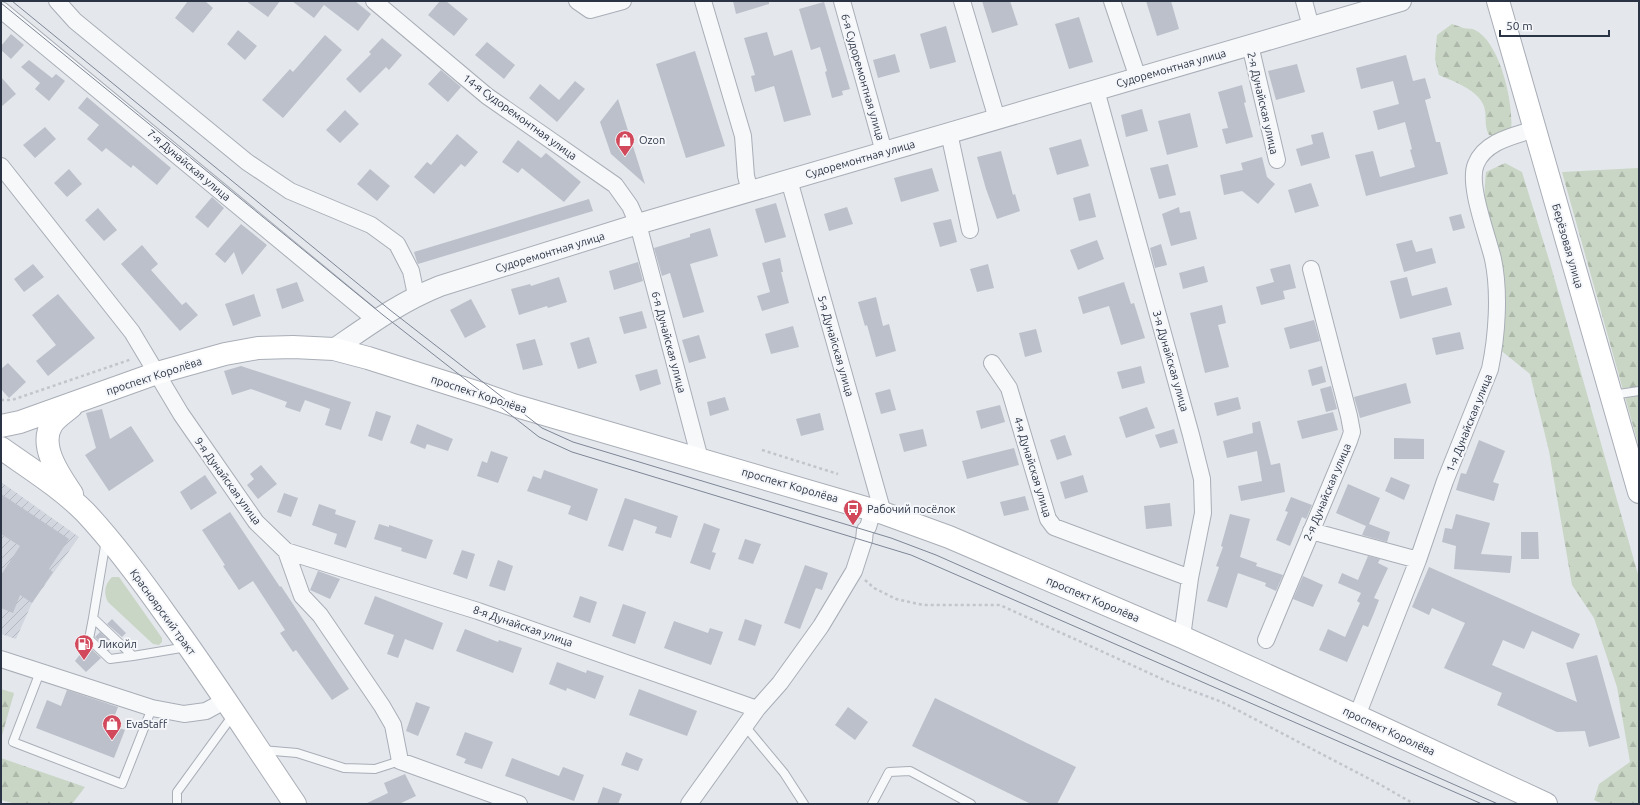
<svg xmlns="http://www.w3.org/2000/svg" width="1640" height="805" font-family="Ubuntu,sans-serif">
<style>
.industrial{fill:url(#industrial-furrows)}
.green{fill:#c9d6c5}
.forest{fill:url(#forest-firs)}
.building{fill:#bbc0ca}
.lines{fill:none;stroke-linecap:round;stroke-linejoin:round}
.service-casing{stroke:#a9aeb7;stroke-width:10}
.minor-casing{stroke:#a9aeb7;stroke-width:18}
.tertiary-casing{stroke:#a9aeb7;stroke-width:22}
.secondary-casing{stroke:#a9aeb7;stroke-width:24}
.path{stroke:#c2c5cb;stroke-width:2.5;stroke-dasharray:3 3;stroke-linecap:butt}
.service{stroke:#f7f8fa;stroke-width:8}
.minor{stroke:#f7f8fa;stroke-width:16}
.tertiary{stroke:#f7f8fa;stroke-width:20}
.secondary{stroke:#fff;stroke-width:22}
.tram{stroke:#7d8696;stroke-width:1}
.labels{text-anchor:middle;stroke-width:4;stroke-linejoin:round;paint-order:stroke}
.street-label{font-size:11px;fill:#2b3445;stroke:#f4f6f9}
.poi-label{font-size:11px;fill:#2b3445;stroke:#f4f6f9;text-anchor:start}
</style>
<defs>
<pattern id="industrial-furrows" width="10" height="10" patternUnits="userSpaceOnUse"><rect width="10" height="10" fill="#d2d6de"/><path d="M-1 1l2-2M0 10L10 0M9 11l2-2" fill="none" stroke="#b4b8c0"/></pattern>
<pattern id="forest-firs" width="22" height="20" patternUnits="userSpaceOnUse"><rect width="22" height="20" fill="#c9d6c5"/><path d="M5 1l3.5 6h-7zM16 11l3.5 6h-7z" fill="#adb8ab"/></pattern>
</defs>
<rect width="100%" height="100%" fill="#e4e7ec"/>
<path class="industrial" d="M1 482 79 537 32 603 16 639 1 634Z"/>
<path class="green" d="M112 577H119L162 638V642L159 645 153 644 108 602C103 593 105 584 112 577Z"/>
<path class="forest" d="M1452 24C1456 25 1460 27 1463 28 1467 29 1472 28 1475 30 1500 42 1514 104 1511 130L1505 136 1489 135C1483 124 1488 114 1483 104 1477 90 1453 81 1439 75L1435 59 1437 35Z
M1505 163 1522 172 1550 263 1639 578V804H1603L1594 800 1599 784 1630 762 1617 687 1594 618 1572 585 1549 451 1530 374 1499 349C1492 290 1480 231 1486 172Z
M1638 168 1639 171V447L1562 172Z
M1 689 14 693 1 739Z
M1 758 85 787 72 804H16L1 800Z"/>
<path class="building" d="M188 1H205L213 8 193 33 175 18Z
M246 1H280L268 17Z
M292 1H355L371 14 358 31 324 5 314 18Z
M440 1H446L468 19 454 36 428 15Z
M733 1H769V4L736 14Z
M982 1H1010L1018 25 992 33Z
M1146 1H1171L1179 29 1157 36Z
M824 2 850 89 842 91 843 95 832 98 825 72 827 71 820 47 811 50 799 9Z
M1079 17 1093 62 1069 69 1055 24Z
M946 26 956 62 930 69 920 34Z
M238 30 257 46 245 60 227 44Z
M767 32 774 56 792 50 811 115 784 122 774 86 755 92 751 76 755 75 744 38Z
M11 34 24 45 11 59 1 50V46Z
M325 35 342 50 283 118 262 100 290 69 293 72Z
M382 38 402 55 389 70 386 67 360 93 346 79 371 54 369 52Z
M487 42 515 65 504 79 475 55Z
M695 51 725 146 686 158 656 64Z
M895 54 900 72 878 78 873 60Z
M1406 55 1413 81 1425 78 1431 98 1425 100 1436 142H1440L1448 174 1366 196 1355 155 1373 151 1380 177 1415 167 1410 150 1412 149 1405 122 1378 130 1373 111 1399 104 1393 81 1361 89 1356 68Z
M29 60 52 78 56 74 65 81 49 101 35 89 40 83 21 67Z
M1297 64 1305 92 1276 100 1268 71Z
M441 70 461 87 448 102 428 84Z
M1 77 16 94 1 107Z
M575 81 585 89 557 122 529 98 540 84 559 100Z
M1242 85 1246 102 1244 103 1253 137 1226 144 1222 129 1228 128 1218 92Z
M87 97 171 168 157 185 133 165 131 168 106 148 102 152 87 139 99 125 78 108Z
M618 99 645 184 611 154 600 122Z
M1142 109 1148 131 1126 137 1121 115Z
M345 110 359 124 340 143 326 130Z
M1190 113 1198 147 1167 155 1158 121Z
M45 127 56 139 35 158 23 145Z
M1323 132 1330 158 1301 166 1296 149 1313 144 1311 135Z
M457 134 478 152 465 167 461 164 434 194 414 177 427 162 431 165Z
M1081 139 1089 166 1057 175 1049 148Z
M518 140 541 158 546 153 581 182 564 202 522 168 518 173 502 162Z
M1001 151 1013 195 1015 194 1020 211 997 219 986 189 977 157Z
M1262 157 1267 177 1275 184 1258 204 1242 191 1224 195 1220 175 1243 170 1241 163Z
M1168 164 1176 195 1159 199 1150 168Z
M932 168 939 191 901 202 894 178Z
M69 169 82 184 67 197 54 183Z
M370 169 390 186 377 201 357 184Z
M1311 183 1319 206 1295 213 1288 190Z
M1090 193 1096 217 1079 221 1073 198Z
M212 197 224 208 208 228 195 217Z
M589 199 593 211 418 264 417 262 414 252Z
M776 203 786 237 765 243 755 209Z
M847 207 853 224 829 231 824 214Z
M1179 207 1180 213 1190 211 1197 239 1171 246 1162 214Z
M98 208 117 230 104 241 85 220Z
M1461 214 1465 228 1453 231 1449 217Z
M951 219 957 242 940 247 933 223Z
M241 224 267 245 242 275 234 252 225 263 215 254Z
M710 228 718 256 690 264 704 312 683 318 670 273 662 276 654 248 690 237V234Z
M1097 240 1104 259 1078 270 1070 250Z
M1412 240 1416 252 1432 248 1436 263 1404 272 1396 244Z
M1161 244 1167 265 1155 268 1150 248Z
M142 245 158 264 151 270 182 305 186 302 198 315 180 331 121 264Z
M780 258 783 272H781L789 303 762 311 757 296 770 292 762 263Z
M638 262 643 281 614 290 609 271Z
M33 264 44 277 24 292 14 279Z
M988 264 994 288 977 292 970 269Z
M1290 264 1296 288 1283 291 1285 299 1261 305 1256 287 1274 282 1270 269Z
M1204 266 1208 282 1183 289 1179 273Z
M559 277 567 302 548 308 547 306 519 315 511 289 530 284 531 286Z
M1407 277 1412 296 1447 287 1452 305 1400 319 1390 281Z
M297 282 304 301 282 309 276 289Z
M1124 282 1131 304 1134 303 1145 338 1121 345 1109 306 1083 314 1078 297Z
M58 294 95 338 48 376 36 361 56 345 32 315Z
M254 294 261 316 233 326 225 304Z
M876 297 883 326 889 324 896 351 876 357 867 325 865 326 858 302Z
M471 299 486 327 465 338 450 310Z
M1222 305 1226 323 1218 325 1229 367 1205 373 1190 313Z
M642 311 647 328 624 334 619 317Z
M1314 320 1320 341 1290 349 1284 328Z
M793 326 799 347 771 354 765 334Z
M1036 329 1042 352 1025 357 1019 333Z
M1460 332 1464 349 1436 355 1432 338Z
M699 335 706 358 689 363 682 340Z
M589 337 597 363 578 369 570 343Z
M535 339 543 365 523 370 516 344Z
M8 363 26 382 9 398 1 389V369Z
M241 366 351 402 341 430 325 425 330 409 305 400 300 412 285 407 287 402 251 389 232 395 224 371Z
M1141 366 1145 383 1122 389 1117 372Z
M1322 366 1326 382 1312 386 1308 370Z
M657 369 661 384 640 391 635 375Z
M1406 383 1411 403 1360 418 1354 397Z
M1331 386 1337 409 1326 412 1320 389Z
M890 389 896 410 881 414 875 393Z
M725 397 729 410 710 416 707 402Z
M1238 397 1241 409 1217 416 1214 403Z
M1000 405 1005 422 981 429 976 411Z
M1147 407 1155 428 1126 438 1119 417Z
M102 409 110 439 131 426 154 461 109 491 85 455 96 448 86 413Z
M376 411 391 416 382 441 368 436Z
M1333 412 1338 430 1302 439 1297 421Z
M820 413 824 430 801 436 796 419Z
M1260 421 1271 465 1280 463 1285 492 1241 501 1238 486 1262 481 1257 451 1227 458 1223 441 1253 433 1252 423Z
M417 424 453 439 448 451 427 444 425 449 410 443Z
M923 429 927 446 904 452 899 434Z
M1174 429 1178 443 1160 448 1155 435Z
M1065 435 1072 455 1057 460 1050 440Z
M1394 438 1424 439V459H1394Z
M1479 440 1505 451 1493 482 1499 484 1494 501 1456 490 1461 473 1466 474Z
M1014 448 1019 465 967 479 962 461Z
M491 451 508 457 498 483 477 476 482 461 487 463Z
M261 465 277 484 258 499 247 485 254 479 250 474Z
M544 470 598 489 587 521 568 514 571 506 527 491 533 476 541 479Z
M205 475 217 493 191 510 180 492Z
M1083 475 1088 492 1065 499 1060 482Z
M1391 477 1410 485 1404 500 1385 491Z
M1348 484 1380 498 1369 524 1390 532 1387 542 1362 535 1366 526 1336 513Z
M284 493 298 498 291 517 277 512Z
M1 494 69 539 49 569 53 572 32 603 20 595 13 613 1 608V575L20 546 1 534Z
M1025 496 1029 510 1004 516 1000 502Z
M1291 497 1312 505 1306 519 1302 517 1290 546 1276 540 1288 512 1285 511Z
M625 498 678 516 671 538 655 533 657 527 634 519 623 551 608 546Z
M1170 503 1172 526 1146 529 1144 506Z
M319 504 336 510 335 514 356 521 346 548 334 544 337 534 312 525Z
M230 512 280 587 281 586 349 689 332 700 296 650 293 652 280 633 285 630 253 581 239 590 223 566 225 565 202 530Z
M1230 514 1250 519 1240 557 1257 563 1256 566 1283 575 1276 591 1265 586 1266 583 1238 573 1227 608 1207 601 1219 567 1216 566 1223 547 1221 546Z
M1456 514 1490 523 1481 554 1512 556 1510 573 1454 569 1456 546 1442 542 1445 528 1452 529Z
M704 523 720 529 712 552 716 553 710 570 690 563Z
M379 524 389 527V525L433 540 426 559 401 551 402 548 374 539Z
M1521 532H1538L1539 559H1521Z
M745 539 761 544 753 564 738 559Z
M462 550 475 554 467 579 453 574Z
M1368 556 1380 559 1378 563 1388 568 1374 598 1379 600 1374 613 1368 627 1363 625 1347 662 1319 650 1328 629 1345 637 1360 603 1357 601 1361 593 1338 583 1342 573 1358 580Z
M498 560 513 566 505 591 489 586Z
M805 565 828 573 822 590 816 588 800 629 784 623Z
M1429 567 1580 634 1573 649 1532 631 1524 649 1503 640 1492 665 1577 702 1566 663 1597 655 1620 738 1589 747 1585 731 1557 732 1497 705 1502 693 1444 668 1465 623 1432 608 1429 615 1412 607Z
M318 571 340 579 330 599 310 590Z
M1303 576 1323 585 1313 607 1293 599Z
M375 596 443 623 433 650 405 639 398 658 387 654 394 635 364 624Z
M580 596 597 602 590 623 573 617Z
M623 604 646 612 635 644 612 636Z
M112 619 126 633 122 637 107 624Z
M745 619 762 625 755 646 738 640Z
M674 621 708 633 710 628 723 632 711 665 664 648Z
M465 629 498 642 499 640 522 648 513 673 456 651Z
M100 632 114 645 109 651 95 637Z
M87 645 101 658 86 672 75 661Z
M557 662 586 673 587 670 604 676 595 699 567 688 566 691 549 684Z
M639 689 697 711 687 736 629 715Z
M67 690 118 707 111 725 125 730 114 758 36 728 47 700 61 706Z
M935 698 1076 767 1057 804H1031L912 746Z
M416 702 430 707 418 736 406 731Z
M848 707 868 722 855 740 835 725Z
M465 732 493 742 482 769 464 763 466 759 456 755Z
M626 752 643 759 638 771 621 765Z
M512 758 559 776 563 767 584 775 574 801 505 776Z
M405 774 416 796 399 804H365L388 793 384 783Z
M603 787 622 794 618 804H597Z"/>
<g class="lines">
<defs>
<path id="service" d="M1612 395 1639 391
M106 540 93 618 133 656 187 647
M93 618 89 639 110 659 133 656
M40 672 13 742 122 784 152 708
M745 726 784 773 804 804
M262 750 297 753 344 768 375 769 400 761
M177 804V792L233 715
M872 804 889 772 910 771 971 804"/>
<path id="minor" d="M57 1 75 21 247 162 290 191 371 225 397 244 411 271 416 295
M374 1 487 96 615 185 630 206 638 224 700 459
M577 1 590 10 623 1
M703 1 743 136 746 176 750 191
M842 1 884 152
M962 1 997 119
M1112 1 1138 78
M1304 1 1311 27
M1 10 376 320
M1250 45 1277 160
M1096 90 1191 435 1202 479 1203 513 1190 578 1182 637
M949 133 970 230
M1 166 132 332 181 414 256 522 286 551 302 596 320 615 382 706 393 725 400 761 519 804
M789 180 883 513
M992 363 1009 388 1048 519 1054 527 1190 578
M1311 531 1418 560
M286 551 478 611 757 709
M1266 640 1349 441 1352 432 1349 416 1311 269
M1 659 152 708 184 714 206 711 226 700
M1357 716 1418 560 1445 481 1490 369C1497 336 1500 292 1493 259 1488 237 1467 184 1476 164 1485 141 1514 136 1535 129
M689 804 757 709 780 683 821 626 854 571 864 540 865 530 868 527 873 510"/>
<path id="tertiary" d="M334 349C369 325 400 302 440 286L638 224 1401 1"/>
<path id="secondary" d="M1498 1 1639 492
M71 407C64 413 57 417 52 424 38 446 60 476 72 494
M1 426 20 422 157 373 225 354 258 348 293 347 334 349 368 358 485 395 513 405 883 513 949 537 1182 637 1357 716 1546 804
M1 448C29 468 60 487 85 512 116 545 143 582 169 619 213 679 253 742 295 804"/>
</defs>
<use href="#service" class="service-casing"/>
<use href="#minor" class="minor-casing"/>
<use href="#tertiary" class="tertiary-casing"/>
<use href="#secondary" class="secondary-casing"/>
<path class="path" d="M1 400H12L132 359
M762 450 838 474
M865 580 874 588 896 599 923 605H1000L1171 683 1222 702 1381 785 1414 804
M1597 804H1598"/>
<use href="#service" class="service"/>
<use href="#minor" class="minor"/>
<use href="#tertiary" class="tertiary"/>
<use href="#secondary" class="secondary"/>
<path class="tram" d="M12 1 390 310 542 428 573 442 891 538 936 555 1498 804
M1 3 383 315 539 437 572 452 911 555 1482 804"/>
</g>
<defs>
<symbol id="shop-pin" viewBox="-11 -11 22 30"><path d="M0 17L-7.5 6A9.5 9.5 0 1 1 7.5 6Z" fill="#d1495b" stroke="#f4f6f9"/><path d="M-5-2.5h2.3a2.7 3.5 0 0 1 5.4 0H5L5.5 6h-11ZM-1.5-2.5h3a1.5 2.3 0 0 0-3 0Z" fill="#fff"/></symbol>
<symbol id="bus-pin" viewBox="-11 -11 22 30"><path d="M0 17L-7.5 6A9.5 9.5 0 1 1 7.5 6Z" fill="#d1495b" stroke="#f4f6f9"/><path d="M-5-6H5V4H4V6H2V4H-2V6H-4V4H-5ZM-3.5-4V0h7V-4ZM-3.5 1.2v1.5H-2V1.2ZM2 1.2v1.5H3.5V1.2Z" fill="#fff"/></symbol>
<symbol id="fuel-pin" viewBox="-11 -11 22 30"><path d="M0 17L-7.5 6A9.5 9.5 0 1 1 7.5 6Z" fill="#d1495b" stroke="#f4f6f9"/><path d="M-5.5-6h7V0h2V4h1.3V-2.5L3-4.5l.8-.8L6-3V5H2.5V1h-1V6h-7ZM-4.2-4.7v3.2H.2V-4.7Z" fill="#fff"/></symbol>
</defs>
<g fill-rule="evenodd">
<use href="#shop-pin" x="614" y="129" width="22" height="30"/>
<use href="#bus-pin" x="842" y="498" width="22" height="30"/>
<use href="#fuel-pin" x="73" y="633" width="22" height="30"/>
<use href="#shop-pin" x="101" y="713" width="22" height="30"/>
</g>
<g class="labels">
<g class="street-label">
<text transform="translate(1171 68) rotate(-16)" y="4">Судоремонтная улица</text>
<text transform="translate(863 77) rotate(74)" y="4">6-я Судоремонтная улица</text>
<text transform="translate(1263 103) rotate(77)" y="4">2-я Дунайская улица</text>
<text transform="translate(520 117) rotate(36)" y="4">14-я Судоремонтная улица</text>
<text transform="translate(860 159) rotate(-16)" y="4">Судоремонтная улица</text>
<text transform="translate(189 165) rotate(40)" y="4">7-я Дунайская улица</text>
<text transform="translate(1568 246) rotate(74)" y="4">Берёзовая улица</text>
<text transform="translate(550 252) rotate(-17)" y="4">Судоремонтная улица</text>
<text transform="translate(669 342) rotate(75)" y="4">6-я Дунайская улица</text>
<text transform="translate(836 346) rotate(74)" y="4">5-я Дунайская улица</text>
<text transform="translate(1171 361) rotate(74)" y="4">3-я Дунайская улица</text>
<text transform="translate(154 376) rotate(-18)" y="4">проспект Королёва</text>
<text transform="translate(479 394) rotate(18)" y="4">проспект Королёва</text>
<text transform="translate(1469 423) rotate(-68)" y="4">1-я Дунайская улица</text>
<text transform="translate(1033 467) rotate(73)" y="4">4-я Дунайская улица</text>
<text transform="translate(228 481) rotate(54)" y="4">9-я Дунайская улица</text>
<text transform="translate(790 485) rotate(16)" y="4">проспект Королёва</text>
<text transform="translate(1327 492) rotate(-67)" y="4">2-я Дунайская улица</text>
<text transform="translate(1093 599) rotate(23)" y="4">проспект Королёва</text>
<text transform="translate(163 612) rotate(54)" y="4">Красноярский тракт</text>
<text transform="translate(523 626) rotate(19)" y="4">8-я Дунайская улица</text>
<text transform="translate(1389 731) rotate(25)" y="4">проспект Королёва</text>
</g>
<g class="poi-label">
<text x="639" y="144">Ozon</text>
<text x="867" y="513">Рабочий посёлок</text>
<text x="98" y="648">Ликойл</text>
<text x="126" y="728">EvaStaff</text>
</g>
</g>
<rect width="1640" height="805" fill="none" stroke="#2b3445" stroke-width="4"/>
<path d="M1500 30v6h109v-6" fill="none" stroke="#2b3445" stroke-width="2"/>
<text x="1506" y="30" font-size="12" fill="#2b3445" stroke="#f4f6f9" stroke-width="3" paint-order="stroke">50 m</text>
</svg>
